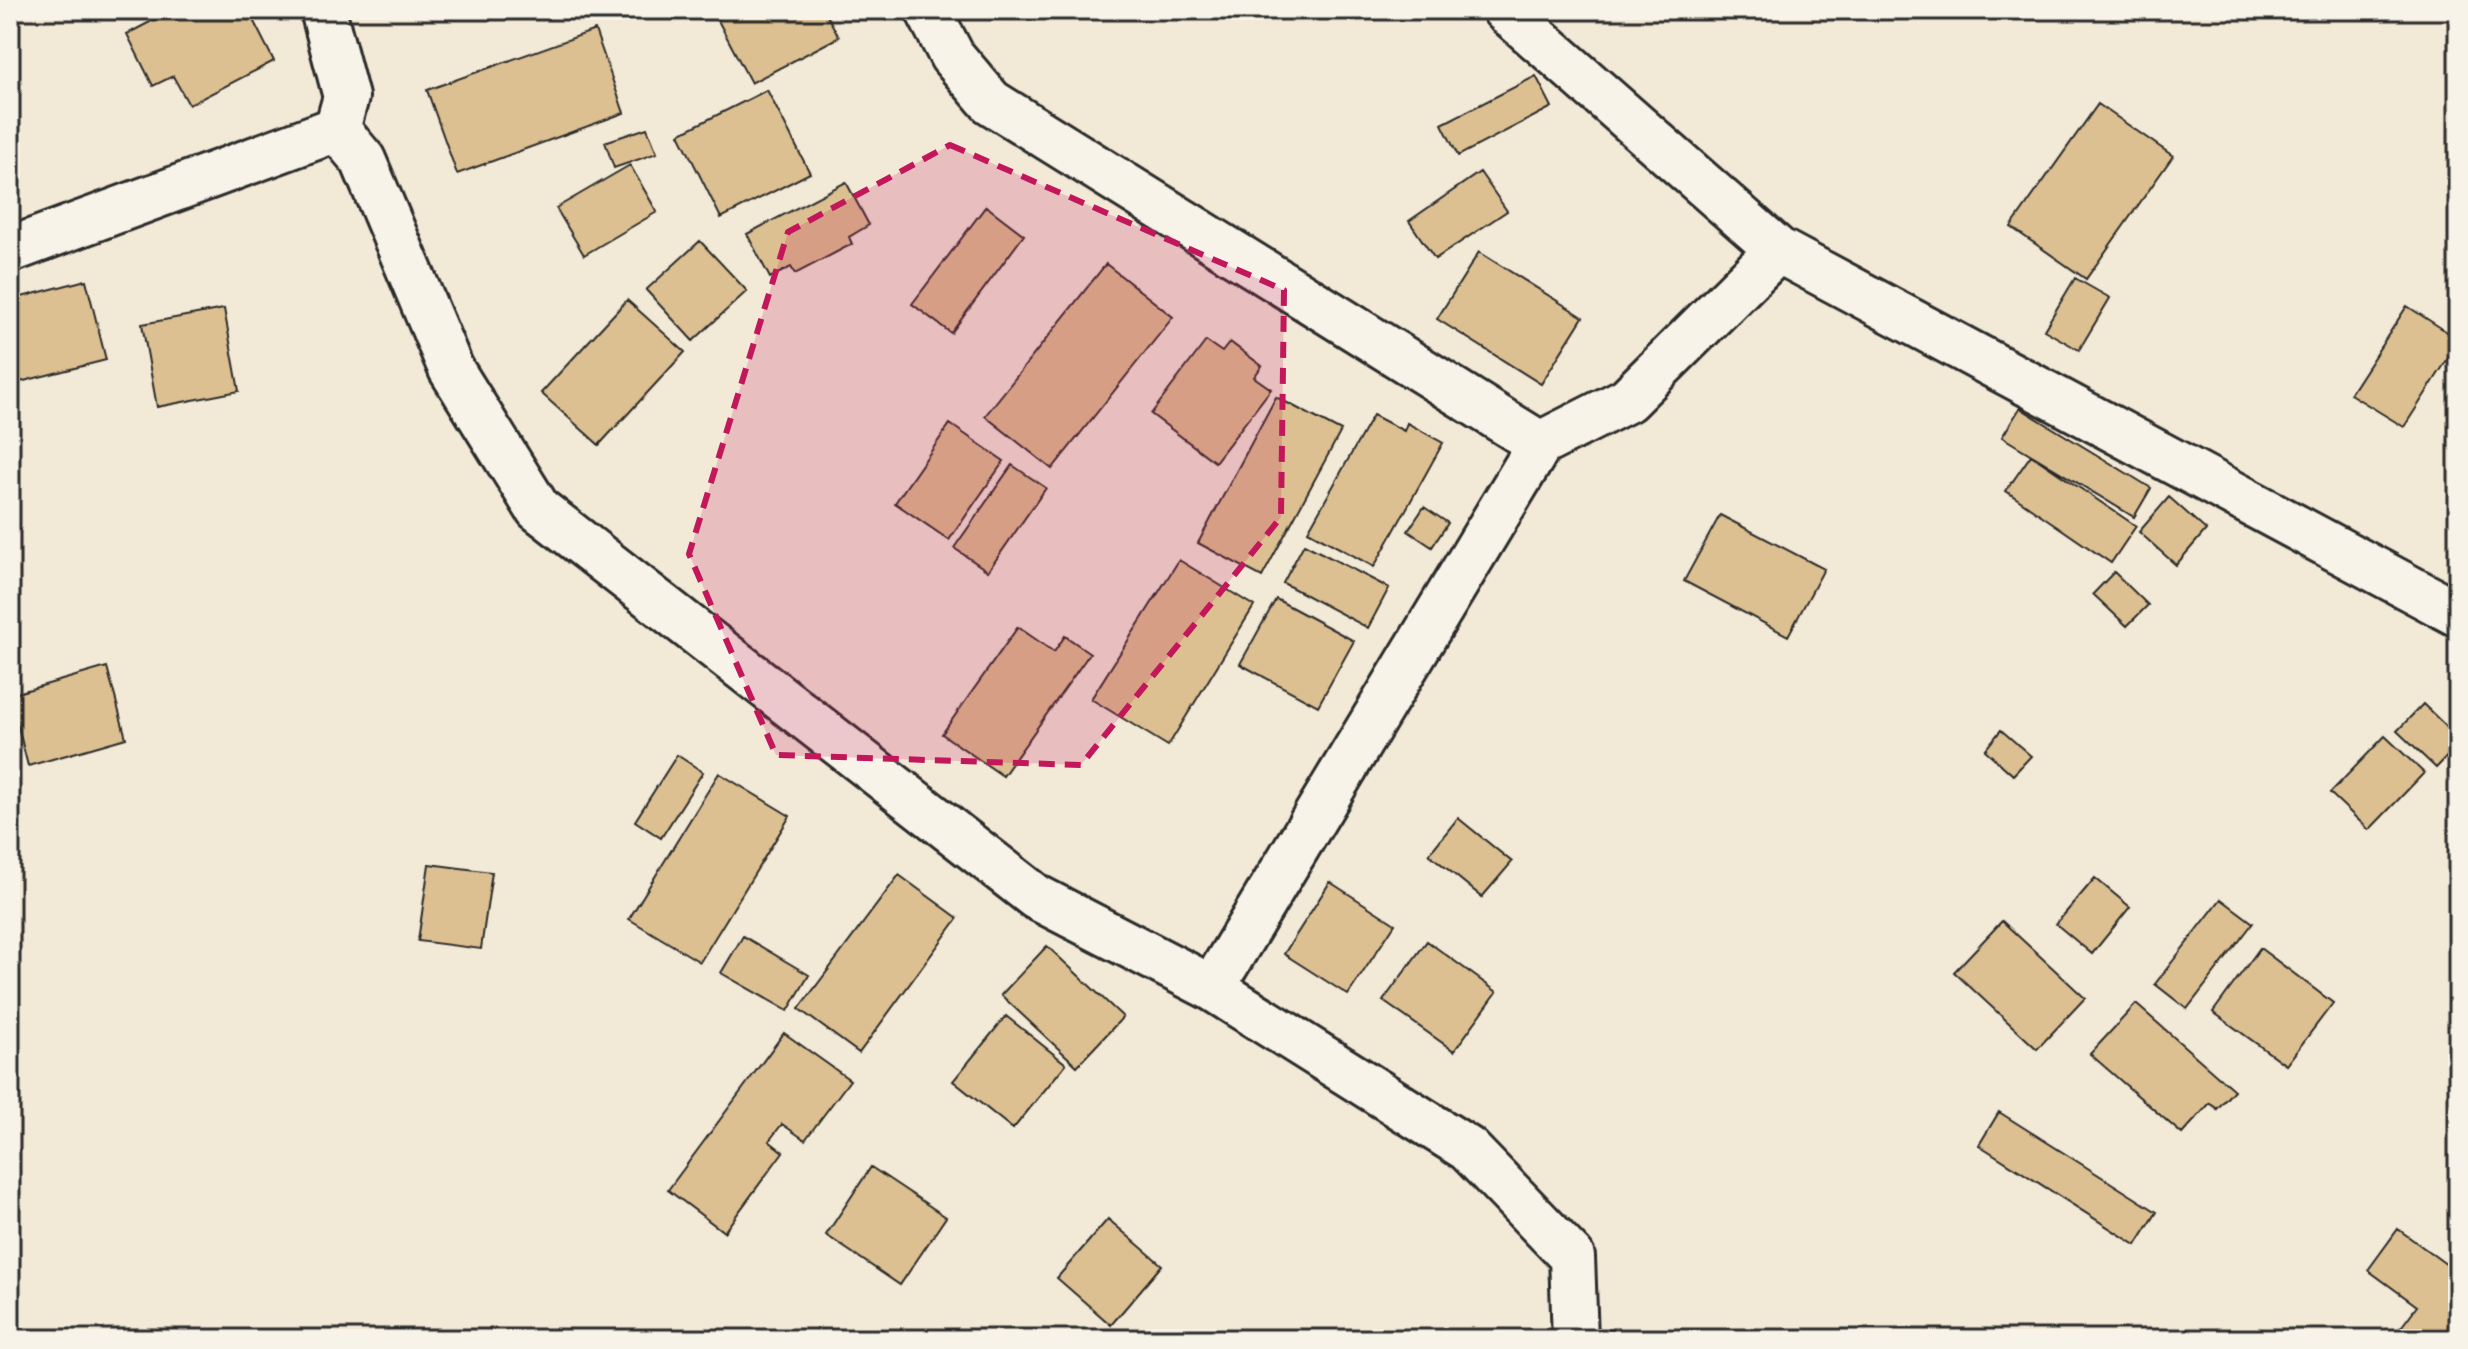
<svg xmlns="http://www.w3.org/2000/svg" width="2468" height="1349" font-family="Kalam,sans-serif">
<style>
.building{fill:#ddc091;stroke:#2b2b2b;stroke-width:2}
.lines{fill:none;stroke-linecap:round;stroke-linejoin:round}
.minor-casing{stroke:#2b2b2b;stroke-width:50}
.minor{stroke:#f7f3e8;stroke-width:44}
.marked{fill:#c2185b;fill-opacity:0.2;stroke:#c2185b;stroke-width:6;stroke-dasharray:16 10;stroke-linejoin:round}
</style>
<rect width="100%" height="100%" fill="#f2e9d7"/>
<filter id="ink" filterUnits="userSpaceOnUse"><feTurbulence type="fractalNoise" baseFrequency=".0125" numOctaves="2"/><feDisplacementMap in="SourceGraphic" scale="16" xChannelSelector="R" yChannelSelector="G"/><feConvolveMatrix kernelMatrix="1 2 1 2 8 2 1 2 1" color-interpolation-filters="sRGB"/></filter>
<g filter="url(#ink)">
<path class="building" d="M173 10H248L274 61 189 105 173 76 153 86 127 34Z
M824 10 839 37 751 83 713 11Z
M595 30 624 113 457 174 427 90Z
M1536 76 1552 107 1458 156 1442 124Z
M767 90 810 173 721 218 679 134Z
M2098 104 2173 156 2086 279 2011 227Z
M647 128 657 153 614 168 605 142Z
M630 165 657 212 584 255 556 208Z
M1480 172 1507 211 1435 259 1409 221Z
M846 182 869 225 849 237 852 244 795 274 791 267 770 278 747 234Z
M986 206 1024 235 951 333 912 304Z
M700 241 747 291 693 341 646 290Z
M1479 252 1583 317 1541 384 1437 319Z
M1106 264 1173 317 1052 469 985 416Z
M2075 278 2110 298 2079 350 2044 330Z
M86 280 106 360 12 384 10 375V300Z
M627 300 685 352 599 445 541 393Z
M2407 306 2458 339V343L2404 427 2350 394Z
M224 309 239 391 157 407 142 324Z
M1206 341 1222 352 1230 342 1262 366 1254 377 1271 389 1215 462 1151 414Z
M1276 397 1341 431 1262 577 1198 543Z
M2020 408 2151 488 2134 517 2002 437Z
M1373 415 1404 431 1407 423 1443 443 1374 567 1308 531Z
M950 424 1004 461 949 540 895 503Z
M2031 455 2136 526 2111 563 2006 491Z
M1012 465 1046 488 988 571 954 548Z
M2169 497 2206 530 2176 565 2139 532Z
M1424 507 1448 523 1432 547 1408 531Z
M1720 515 1824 569 1788 636 1684 581Z
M1304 544 1389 588 1368 628 1283 583Z
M1179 560 1254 606 1168 746 1091 699Z
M2114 572 2148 605 2127 626 2093 594Z
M1276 599 1354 641 1318 706 1240 664Z
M1018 627 1054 652 1065 636 1090 653 1003 776 942 734Z
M107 667 126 738 28 766 10 695Z
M2423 704 2458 738V745L2436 768 2397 731Z
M2001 730 2031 756 2013 775 1985 750Z
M2385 736 2424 773 2369 830 2330 793Z
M677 755 703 772 661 838 635 821Z
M719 773 790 816 700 962 629 919Z
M1458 818 1512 862 1482 897 1429 854Z
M429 864 492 872 481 949 418 941Z
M899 875 958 918 859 1053 799 1009Z
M2095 878 2130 907 2092 954 2056 924Z
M1330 882 1395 924 1348 995 1284 954Z
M2221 899 2253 923 2187 1009 2155 984Z
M2002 921 2085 998 2037 1049 1954 972Z
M743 936 809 975 788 1011 721 973Z
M1427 941 1497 992 1454 1051 1383 1001Z
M1047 946 1123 1017 1077 1066 1001 995Z
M2260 948 2333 1003 2286 1065 2213 1012Z
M2136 1004 2234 1090 2217 1109 2210 1103 2182 1134 2090 1054Z
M1006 1016 1066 1064 1013 1129 953 1081Z
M784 1033 850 1080 805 1140 782 1124 769 1141 783 1152 724 1232 668 1190Z
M1999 1112 2157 1212 2136 1245 1979 1145Z
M871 1167 946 1217 900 1285 826 1235Z
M1108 1219 1162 1265 1111 1325 1057 1278Z
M2398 1229 2458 1273V1339H2411L2399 1330 2417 1306 2368 1270Z"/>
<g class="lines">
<defs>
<path id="minor" d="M323 10 346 97 337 129
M928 10 952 56 991 102 1540 444
M1505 10 1778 250 2458 614
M337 129 363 160 451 369 538 509 1036 897 1212 988 1468 1149 1572 1257 1575 1339
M10 250 337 129
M1212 988 1540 444 1627 400 1778 250"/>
</defs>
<use href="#minor" class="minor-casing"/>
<use href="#minor" class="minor"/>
</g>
</g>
<path class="marked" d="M950 145 1284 290 1281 517 1081 765 776 755 689 554 788 232Z"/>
<rect width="2468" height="1349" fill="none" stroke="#f7f3e8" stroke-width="40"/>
<rect x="20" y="20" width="2428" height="1309" fill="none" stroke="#2b2b2b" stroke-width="3" filter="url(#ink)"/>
</svg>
